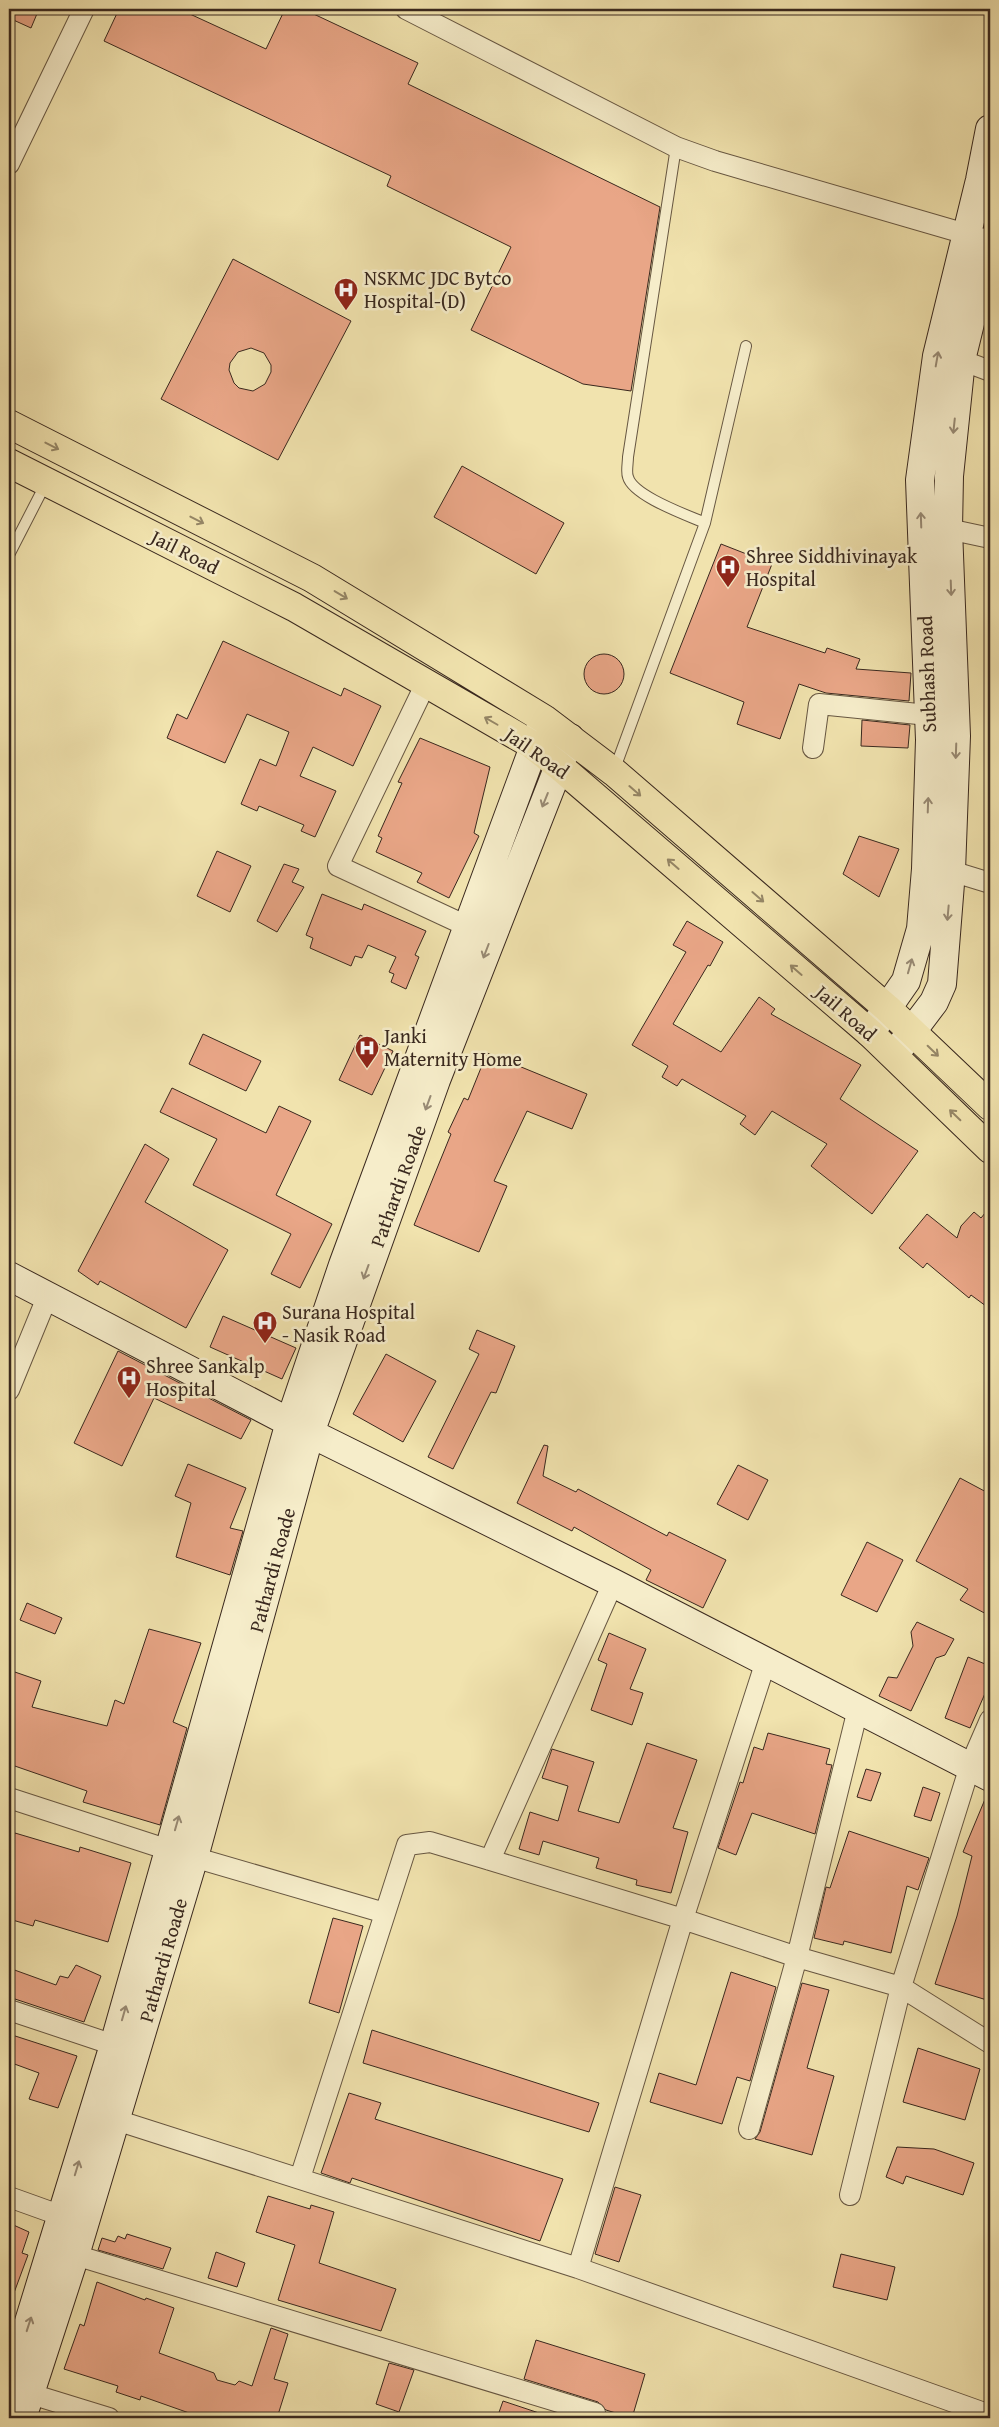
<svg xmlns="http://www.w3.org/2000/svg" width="999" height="2427" font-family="'Gentium Book Plus',serif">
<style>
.building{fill:#e9a687;stroke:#39281e;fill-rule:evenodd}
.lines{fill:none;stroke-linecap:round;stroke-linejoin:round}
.lane-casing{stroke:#675742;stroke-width:12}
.street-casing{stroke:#675742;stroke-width:22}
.secondary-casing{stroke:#39281e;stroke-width:30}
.primary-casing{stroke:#39281e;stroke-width:30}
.lane{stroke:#f6edca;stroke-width:10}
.street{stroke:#f6edca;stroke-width:20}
.secondary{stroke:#f6edca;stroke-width:28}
.primary{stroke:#f1e3ae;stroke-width:28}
.oneway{stroke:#988a74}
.oneway2{stroke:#958666}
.labels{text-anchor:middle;stroke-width:5;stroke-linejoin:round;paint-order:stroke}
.poi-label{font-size:20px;fill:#39281e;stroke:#f6edca;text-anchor:start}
.street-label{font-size:20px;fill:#39281e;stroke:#f6edca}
</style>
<rect width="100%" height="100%" fill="#f1e3ae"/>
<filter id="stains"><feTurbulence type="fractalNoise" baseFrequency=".004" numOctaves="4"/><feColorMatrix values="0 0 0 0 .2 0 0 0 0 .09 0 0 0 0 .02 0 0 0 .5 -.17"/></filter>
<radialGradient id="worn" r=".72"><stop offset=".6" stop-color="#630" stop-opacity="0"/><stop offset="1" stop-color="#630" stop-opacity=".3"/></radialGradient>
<path class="building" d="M9 9H39L31 28 9 18Z
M119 9H179L266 49 285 9H303L418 63 408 84 660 207 631 391 583 384 471 330 511 247 387 186 391 176 104 41Z
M233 259 351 321 278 460 161 399ZM251 348 264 353 271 365V372L265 384 253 391 239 388 234 383 229 370 230 363 238 352Z
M462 466 564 523 536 574 434 517Z
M721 544 772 564 747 627 825 653 827 648 860 659 856 669 911 673 909 701 826 693 799 684 780 739 737 724 744 702 670 673Z
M223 641 341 696 344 688 381 706 353 766 313 747 300 776 336 791 315 837 301 831 304 825 259 806 257 811 241 804 260 759 276 766 289 732 247 714 225 763 167 738 177 714 187 719Z
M584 674a20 20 0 1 1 40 0a20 20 0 1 1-40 0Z
M862 720 910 725 908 748 861 746Z
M420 738 490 767 474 833 479 836 449 898 417 882 422 873 376 852 382 838 378 836 402 783 398 782Z
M859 836 899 849 879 897 843 874Z
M217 851 251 866 230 912 197 896Z
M284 864 299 869 292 882 304 887 277 932 257 921Z
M322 894 362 910 364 904 426 931 415 955 419 957 406 989 391 982 394 974 389 972 396 957 368 945 362 958 355 956 351 966 310 948 313 938 306 935Z
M687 921 723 942 710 966 708 965 673 1024 721 1052 759 997 775 1009 771 1014 861 1065 840 1099 918 1151 872 1214 811 1166 827 1144 772 1111 755 1135 740 1124 746 1116 682 1079 677 1086 662 1077 668 1066 632 1045 686 952 673 945Z
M203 1034 261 1061 246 1091 189 1064Z
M360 1035 393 1051 372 1095 339 1080Z
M487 1053 587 1094 572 1129 527 1111 494 1181 507 1186 479 1252 414 1225 451 1134 448 1132 464 1098 468 1100Z
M172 1088 266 1133 279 1106 311 1121 276 1195 332 1224 300 1288 271 1274 291 1234 193 1185 217 1139 160 1112Z
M145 1144 169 1159 145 1202 228 1250 186 1328 100 1281 98 1285 78 1271Z
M990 1207V1309L971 1295 969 1298 927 1263 923 1268 899 1248 927 1214 957 1238 961 1226 974 1212 981 1218Z
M223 1316 296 1348 282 1379 210 1347Z
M477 1330 515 1346 496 1393 491 1392 453 1469 428 1457 479 1354 469 1349Z
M118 1351 251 1420 241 1439 154 1398 122 1466 74 1443Z
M386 1354 436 1381 403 1442 353 1414Z
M544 1445 548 1446 543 1476 576 1492 578 1489 667 1536 669 1532 726 1560 703 1608 646 1580 651 1570 574 1527 572 1531 517 1503Z
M188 1464 246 1488 230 1528 243 1531 230 1575 176 1557 191 1503 175 1496Z
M738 1465 768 1480 748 1520 717 1504Z
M960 1478 990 1494V1616L960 1600 968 1589 916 1561Z
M867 1542 903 1560 877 1612 841 1595Z
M27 1603 62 1618 55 1634 20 1620Z
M917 1622 954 1639 945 1655 936 1658 911 1711 879 1696 888 1677 897 1678 913 1646 911 1632Z
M149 1629 201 1643 173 1722 187 1728 160 1825 83 1802 87 1791 9 1764V1670L41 1681 32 1707 107 1726 115 1700 124 1704Z
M609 1633 646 1649 630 1689 643 1693 632 1725 591 1710 607 1664 598 1660Z
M968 1657 990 1666V1682L970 1728 945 1718Z
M768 1733 830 1749 826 1764 832 1765 815 1834 752 1813 736 1855 718 1848 740 1782 743 1783 754 1747 763 1750Z
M647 1743 697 1760 673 1828 688 1832 671 1893 636 1885 637 1880 596 1868 599 1858 543 1841 539 1855 519 1849 530 1812 558 1821 568 1786 542 1778 552 1749 594 1762 578 1811 619 1823Z
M866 1769 881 1773 871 1801 857 1797Z
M923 1787 940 1793 931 1821 914 1816Z
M988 1792 990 1793V1863L988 1862 990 2001 935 1984 957 1916 972 1856 963 1852Z
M849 1831 929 1858 918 1890 907 1886 891 1953 844 1941 843 1945 814 1938 826 1887 830 1888Z
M15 1833 79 1852 80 1847 131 1863 108 1942 35 1920 33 1926 9 1919V1855Z
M333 1918 363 1926 339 2013 309 2003Z
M76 1965 101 1976 84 2022 9 1997V1968L56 1985 60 1976 68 1978Z
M731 1972 776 1987 750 2081 737 2077 722 2124 650 2102 659 2073 696 2085Z
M802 1983 829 1990 807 2068 834 2076 812 2155 755 2139 760 2132Z
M372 2030 599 2103 589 2132 363 2063Z
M9 2034 77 2056 58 2108 29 2099 39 2073 9 2062Z
M918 2048 980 2069 965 2120 903 2102Z
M349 2093 381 2103 375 2119 563 2179 540 2241 352 2178 350 2183 321 2173Z
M897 2147 934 2149 974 2163 963 2195 906 2176 903 2184 886 2177Z
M615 2187 641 2195 619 2262 595 2254Z
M268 2196 310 2209 311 2205 334 2212 319 2263 396 2289 381 2331 278 2300 295 2245 256 2232Z
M9 2223 29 2232 22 2253 28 2255 11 2301H9Z
M127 2234 171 2248 163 2269 98 2250 102 2238 115 2242 118 2236 125 2239Z
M216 2252 245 2263 237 2287 208 2278Z
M841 2254 895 2267 887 2300 833 2287Z
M97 2282 145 2300 146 2298 174 2308 159 2353 214 2373 217 2380 235 2385 239 2381 252 2386 271 2328 288 2334 274 2379 288 2383 277 2418H191L192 2414 141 2396 140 2400 116 2392 118 2386 64 2369 80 2324 84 2326Z
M536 2340 645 2374 632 2418 606 2410 598 2402 524 2379Z
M389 2363 414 2370 399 2412 376 2404Z
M503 2401 545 2415V2418H497Z"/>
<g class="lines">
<defs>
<path id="lane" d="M676 147 628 457C628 463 626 472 628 477 633 496 687 515 705 523
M9 555 46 483
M614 771 705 523 746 346"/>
<path id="street" d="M406 9 676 147 715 161 980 238
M9 164 84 9
M961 360 990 371
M948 529 990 538
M426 683 338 866 469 927
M813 748 819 704 928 715
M951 871 990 883
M9 1390 48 1295
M613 1583 490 1860 683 1919 797 1957 901 1987 990 2043
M9 1798 169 1850 385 1913
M9 2010 114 2045
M116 2120 578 2268 990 2415
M749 2129 797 1957 858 1709
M300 2178 407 1845 430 1842 490 1860
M850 2195 901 1987 970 1766 990 1720
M9 2197 62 2216
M75 2255 595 2413
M578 2268 683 1919 766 1661
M18 2390 109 2418"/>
<path id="secondary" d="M870 1033 906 981 921 929 926 869 930 740 920 480 937 356 980 180 990 129
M894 1055 934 1002 942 984 951 871 956 736 948 529 949 476 961 360 990 241
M9 1276 310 1433 613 1583 990 1777
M9 2387 114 2045 290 1422 343 1265 542 725
M22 2418 75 2255 194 1857 310 1433 436 1080 570 738"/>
<path id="primary" d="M9 424 312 578 544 719 614 772 887 1008 990 1106
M9 463 294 607 531 744 559 766 870 1033 990 1149"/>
</defs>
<use href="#lane" class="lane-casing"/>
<use href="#street" class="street-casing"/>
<use href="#secondary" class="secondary-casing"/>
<use href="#primary" class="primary-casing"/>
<use href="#lane" class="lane"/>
<use href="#street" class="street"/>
<use href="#secondary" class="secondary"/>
<use href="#primary" class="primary"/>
</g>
<defs><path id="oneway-shaft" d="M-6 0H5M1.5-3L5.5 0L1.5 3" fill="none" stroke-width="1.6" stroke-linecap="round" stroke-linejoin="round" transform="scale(1.25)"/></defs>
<g class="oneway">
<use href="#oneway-shaft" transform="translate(937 359) rotate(-80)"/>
<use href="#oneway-shaft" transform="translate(954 426) rotate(96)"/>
<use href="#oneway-shaft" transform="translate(921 520) rotate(-92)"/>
<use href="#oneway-shaft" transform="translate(951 588) rotate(88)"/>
<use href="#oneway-shaft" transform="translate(956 751) rotate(92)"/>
<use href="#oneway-shaft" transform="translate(545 800) rotate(112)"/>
<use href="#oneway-shaft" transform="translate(928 805) rotate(-88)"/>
<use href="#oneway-shaft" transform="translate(948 913) rotate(95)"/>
<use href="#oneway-shaft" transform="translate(486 951) rotate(111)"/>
<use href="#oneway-shaft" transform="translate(910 966) rotate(-74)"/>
<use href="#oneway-shaft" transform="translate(428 1103) rotate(110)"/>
<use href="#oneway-shaft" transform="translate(366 1272) rotate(110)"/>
<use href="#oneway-shaft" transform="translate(177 1823) rotate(-74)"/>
<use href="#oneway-shaft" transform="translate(124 2013) rotate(-74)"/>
<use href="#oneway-shaft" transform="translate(77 2168) rotate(-73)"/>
<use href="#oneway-shaft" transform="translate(29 2324) rotate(-72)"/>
</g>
<g class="oneway2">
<use href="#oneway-shaft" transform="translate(52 446) rotate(27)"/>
<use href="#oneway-shaft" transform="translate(197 520) rotate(27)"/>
<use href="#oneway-shaft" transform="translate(341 595) rotate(31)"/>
<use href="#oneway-shaft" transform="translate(491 721) rotate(-150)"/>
<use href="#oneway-shaft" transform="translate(635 791) rotate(41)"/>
<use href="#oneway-shaft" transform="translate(673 864) rotate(-139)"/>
<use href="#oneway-shaft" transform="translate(758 897) rotate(41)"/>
<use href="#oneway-shaft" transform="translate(796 970) rotate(-139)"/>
<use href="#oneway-shaft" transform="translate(933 1051) rotate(44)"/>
<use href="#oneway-shaft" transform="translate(955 1115) rotate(-136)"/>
</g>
<defs>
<symbol id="hospital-pin" viewBox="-11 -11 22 30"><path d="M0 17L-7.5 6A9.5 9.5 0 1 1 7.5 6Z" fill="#8f2418" stroke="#f6edca"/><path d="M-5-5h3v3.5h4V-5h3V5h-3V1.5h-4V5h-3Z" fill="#fff"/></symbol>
</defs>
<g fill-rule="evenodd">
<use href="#hospital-pin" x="332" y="276" width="28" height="38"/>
<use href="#hospital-pin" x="714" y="553" width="28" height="38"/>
<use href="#hospital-pin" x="353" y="1034" width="28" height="38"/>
<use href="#hospital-pin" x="251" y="1309" width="28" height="38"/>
<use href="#hospital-pin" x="115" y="1364" width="28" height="38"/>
</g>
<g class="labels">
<g class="poi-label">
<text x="364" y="285">NSKMC JDC Bytco<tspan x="364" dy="23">Hospital-(D)</tspan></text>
<text x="746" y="563">Shree Siddhivinayak<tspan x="746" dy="23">Hospital</tspan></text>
<text x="384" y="1043">Janki<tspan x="384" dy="23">Maternity Home</tspan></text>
<text x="282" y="1319">Surana Hospital<tspan x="282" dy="23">- Nasik Road</tspan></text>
<text x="146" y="1373">Shree Sankalp<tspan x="146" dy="23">Hospital</tspan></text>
</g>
<g class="street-label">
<text transform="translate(185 552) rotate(27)" y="7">Jail Road</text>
<text transform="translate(927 674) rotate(-92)" y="7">Subhash Road</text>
<text transform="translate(537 753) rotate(35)" y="7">Jail Road</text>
<text transform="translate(846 1013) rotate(41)" y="7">Jail Road</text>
<text transform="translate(398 1186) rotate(-70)" y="7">Pathardi Roade</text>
<text transform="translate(272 1570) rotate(-75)" y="7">Pathardi Roade</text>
<text transform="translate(163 1960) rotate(-74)" y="7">Pathardi Roade</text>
</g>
</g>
<rect width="999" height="2427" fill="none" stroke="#f1e3ae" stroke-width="30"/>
<rect x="10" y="10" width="979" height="2407" fill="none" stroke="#39281e" stroke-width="2.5"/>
<rect x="15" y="15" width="969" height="2397" fill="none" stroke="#39281e"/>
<rect width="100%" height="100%" filter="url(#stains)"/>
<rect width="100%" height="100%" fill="url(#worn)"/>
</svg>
